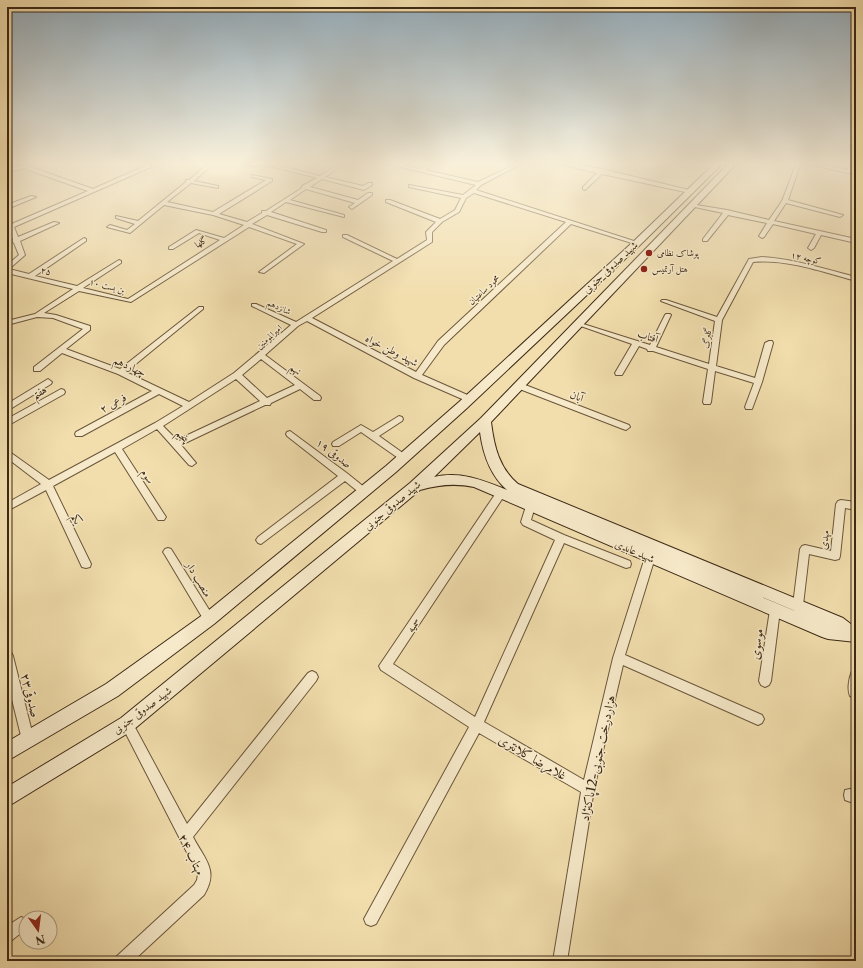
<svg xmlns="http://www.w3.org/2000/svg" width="863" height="968" font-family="'Libre Caslon Text',Amiri,serif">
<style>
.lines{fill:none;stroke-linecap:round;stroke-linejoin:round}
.minor-casing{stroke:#6a563b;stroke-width:2}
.secondary-casing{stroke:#3c2915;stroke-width:2}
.minor{fill:#f7eaca;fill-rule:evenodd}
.secondary{fill:#f7eaca;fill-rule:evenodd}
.poi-dot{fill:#8f2418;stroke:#f7eaca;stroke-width:1.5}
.labels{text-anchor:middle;stroke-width:3;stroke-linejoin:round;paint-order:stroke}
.far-street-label{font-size:9px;fill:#3c2915;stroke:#f7eaca}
.far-poi-label{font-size:9px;fill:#3c2915;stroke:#f7eaca;text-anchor:start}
.street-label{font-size:11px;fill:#3c2915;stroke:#f7eaca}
.near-street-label{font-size:13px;fill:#3c2915;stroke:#f7eaca}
</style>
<rect width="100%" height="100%" fill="#f2dead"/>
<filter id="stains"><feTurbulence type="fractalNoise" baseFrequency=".005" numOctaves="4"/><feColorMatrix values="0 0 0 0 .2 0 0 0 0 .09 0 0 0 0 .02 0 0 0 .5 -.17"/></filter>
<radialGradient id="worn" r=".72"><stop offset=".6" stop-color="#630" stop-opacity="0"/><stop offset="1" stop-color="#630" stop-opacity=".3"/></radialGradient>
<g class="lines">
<defs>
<path id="minor" d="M21 162H25V165L93 189 147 165H151V167L14 227 18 237 54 222 59 223 20 241 25 255 9 269 29 274 84 238 86 239V241L35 276 77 286 119 260 121 261V263L83 288 128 299 220 240 199 233 173 249H169V247L196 230 224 238 244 225 213 215 164 205 130 233 107 227 110 225 127 230 135 224 116 218V216L138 221 186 182V180H189L210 162H215L194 181 218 186V188L191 183 167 202 213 212 266 180 252 177V175L272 179V181L219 214 247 222 262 213V211H266L302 188V186L317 178 266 165 254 166 240 163V162C267 162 293 169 320 176L342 162H347L325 177 363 186 368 183H372V185L364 190 322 179 310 187 358 200 368 193H372V195L352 209 349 207 355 203 306 189 290 200 344 215V217L286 202 271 212 326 230V232H322L267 215 252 224 304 244 264 273 259 272 297 244 249 227 131 302 79 291 44 313 56 315 90 326V330L66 349 120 369 199 307H203V309L126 372 189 402 234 373 291 325 252 306V304H256L296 322 393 261 343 237V235H347L397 259 427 240 426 232 436 222 386 202V200H390L440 219 455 210 461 198 409 187V185L463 195 476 185 384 163 382 162H389L420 169 430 162H435L425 170 478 182 520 162H525L481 185 476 190 640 243 635 244 571 224 444 345 422 375 472 397 473 399 472 401 469 402 414 378 307 321 298 326 265 355 320 396 321 398 320 400H314L300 389 271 403 270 405H265L181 445 196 463 192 466 189 465 157 429 122 449 164 514 166 517 164 520H158L115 452 53 486 91 564 90 567 86 568 82 567 46 490 7 511V503L41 484 7 458V450L49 480 155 423 183 406 159 394 82 436H76L75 434 76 432 152 391 118 374 62 353 40 371H34V367L83 329 53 318 37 317 7 325V321L35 314 73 289 7 273V265L19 255 14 243 12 241 13 240 9 229 7 230V226L88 191 23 168 7 173V169L21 165ZM474 193 566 222 438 341 416 372 312 318 432 242V232L442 222 459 212 466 198ZM261 359 295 385 267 398 242 375ZM236 379 260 401 177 440 163 426Z
M553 162H560L602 169 693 191 690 193 602 174 585 190 583 189V187L597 173 555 163Z
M797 162H801L788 200 843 215 840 217 786 203 774 221 856 239V243L821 235 814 248 811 250 808 248 816 234 773 224 764 237 762 238 759 236 767 223 728 215 707 241H703V239L723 213 690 206V204L727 210 769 220 782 201Z
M803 162H810L848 170 851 162H855L853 171H856V175L805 163Z
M31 196 36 197 7 209V205Z
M762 257C794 259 825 269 856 277V281C823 272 788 259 753 262L722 320 716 366 755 378 765 343 769 341H772L773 343 762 382 752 409H746L745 407 754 383 715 371 711 402 710 404H704L703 402 708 369 653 351H648L647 349 639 346 622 375H616L615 373 632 344 575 324 578 322 580 323 650 345 665 315 666 314H670L671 315 656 347 709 364 715 321 661 301 662 300H666L717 317 749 259Z
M48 379 52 382 51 384 7 411V404Z
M520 383 629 425 630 427 626 430 623 429 517 388 516 386 517 384Z
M61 389 64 390 65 392 64 394 7 426V419Z
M399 416 402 417 403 419 402 421 379 436 407 456 408 458 407 460H401L361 432 339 446H333L332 444 333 442 361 425 373 432Z
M290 431 348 474 369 491 367 494H361L345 481 261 544 258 543 256 540 258 537 338 476 287 436 286 434 287 432Z
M501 489 504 490 506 493 504 496 393 664 475 717 555 540 523 525 521 522 527 503H533L535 506 531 520 564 535 630 561 631 564 630 567 626 568 564 543 484 722 584 780 613 658 647 551 649 548 652 547 655 548 657 551 625 655 762 715 764 719 762 723 758 725 623 665 594 789 567 961H553L581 792 479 733 376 924 371 926 366 924 364 919 469 727 381 670 379 666 498 490Z
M841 500 856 502V510L845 508 840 556 839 559 835 560 809 554 803 605 802 608 798 610 794 608 793 605 800 549 802 546 805 545 831 551 836 504 838 501Z
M168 548 171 549 213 616 214 619 213 622 209 624 205 622 165 555 163 552 165 549Z
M775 605 779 607 780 610 771 681 769 685 765 687 761 685 759 681 770 610 771 607Z
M7 651 11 652 13 656 34 740 32 744 28 746 24 744 22 740 7 679Z
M856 669V697L854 698 850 696C847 689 849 678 852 671Z
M312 671 316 673 318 677 316 681 193 837C205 860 219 870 204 895L133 961H115L117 956 194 885 197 880 198 874 123 728 121 724 123 720 127 718 131 720 187 824 308 673Z
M850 789 856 791V804L845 800 844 795 845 790Z
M21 917 26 919V929L12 940 7 942V926Z"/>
<path id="secondary" d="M716 162H724L640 245 467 408 396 472 214 624 118 696 7 761V742L106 684 204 614 386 466 459 402 634 241Z
M730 162H738L491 422C494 446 499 468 518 484L843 618 856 628V642L828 639 822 637 474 487C455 483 438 485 420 490L133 730 7 807V787L121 718 410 483 481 418ZM480 432C483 454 490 475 507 490 482 480 461 471 434 477ZM596 528 793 610 795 611Z"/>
</defs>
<use href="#minor" class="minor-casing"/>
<use href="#secondary" class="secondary-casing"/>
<use href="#minor" class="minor"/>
<use href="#secondary" class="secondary"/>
</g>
<linearGradient id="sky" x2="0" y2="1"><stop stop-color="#93acbc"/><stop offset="0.55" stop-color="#f9f0da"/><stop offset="1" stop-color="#f9f0da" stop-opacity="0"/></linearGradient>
<rect width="863" height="297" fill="url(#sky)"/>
<g class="poi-dot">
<circle cx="649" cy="253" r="4"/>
<circle cx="644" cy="269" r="4"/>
</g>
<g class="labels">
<g class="far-street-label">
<text transform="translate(201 242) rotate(-33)" y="3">گلها</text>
<text transform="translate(806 258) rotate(13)" y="3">کوچه ۱۲</text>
<text transform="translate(46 271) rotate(13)" y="3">۲۵</text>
<text transform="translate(107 286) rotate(15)" y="3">بن بست ۱۰</text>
<text transform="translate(484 290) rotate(-43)" y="3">محمود ساعتیان</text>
<text transform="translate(279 307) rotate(25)" y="3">شانزدهم</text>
<text transform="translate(269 337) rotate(-42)" y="3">امیرالمومنین</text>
<text transform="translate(707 338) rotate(-82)" y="3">گلبرگ</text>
</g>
<g class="far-poi-label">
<text x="657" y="256">پوشاک نظامی</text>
<text x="652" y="272">هتل آرتمیس</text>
</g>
<g class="street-label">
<text transform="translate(610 267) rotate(-43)" y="4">شهید صدوقی جنوبی</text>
<text transform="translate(648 336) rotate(18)" y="4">آفتاب</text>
<text transform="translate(392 350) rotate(27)" y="4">شهید وطن خواه</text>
<text transform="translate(130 366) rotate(25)" y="4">چهاردهم</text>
<text transform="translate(296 369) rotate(39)" y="4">نهم</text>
<text transform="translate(39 392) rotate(-30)" y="4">هفتم</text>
<text transform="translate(577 396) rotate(21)" y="4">آبان</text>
<text transform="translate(113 403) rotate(-29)" y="4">فرعی ۲</text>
<text transform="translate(183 436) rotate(48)" y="4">پنجم</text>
<text transform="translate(334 453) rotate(37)" y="4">صدوقی ۱۹</text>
<text transform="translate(148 476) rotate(57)" y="4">سوم</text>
<text transform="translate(392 505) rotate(-40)" y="4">شهید صدوقی جنوبی</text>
<text transform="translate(77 519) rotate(64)" y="4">یکم</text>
<text transform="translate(824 540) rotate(-82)" y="4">مهدی</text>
<text transform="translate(635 551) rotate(23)" y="4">شهید عابدی</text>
<text transform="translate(199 579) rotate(59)" y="4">منصب دار</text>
<text transform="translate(413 625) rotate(-56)" y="4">سمیه</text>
<text transform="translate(142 710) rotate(-37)" y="4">شهید صدوقی جنوبی</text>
</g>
<g class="near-street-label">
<text transform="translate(756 644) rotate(-82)" y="5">موسوی</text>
<text transform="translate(31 695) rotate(76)" y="5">صدوقی۲۳</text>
<text transform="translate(533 757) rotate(30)" y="5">غلامرضا کلانتری</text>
<text transform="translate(597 758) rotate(-78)" y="5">هزاردرخت جنوبی-12پاکنژاد</text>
<text transform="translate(192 854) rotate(64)" y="5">مهتاب ۲۴</text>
</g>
</g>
<rect width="863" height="968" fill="none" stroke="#f2dead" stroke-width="24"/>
<rect x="8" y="8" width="847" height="952" fill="none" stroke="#3c2915" stroke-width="2"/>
<rect x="12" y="12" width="839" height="944" fill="none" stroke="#3c2915"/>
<g transform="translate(38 930) rotate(166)"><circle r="19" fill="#f7eaca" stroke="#ac9d82"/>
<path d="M0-3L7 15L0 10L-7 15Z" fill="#8f2418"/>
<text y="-6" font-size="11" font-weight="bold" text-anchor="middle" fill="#3c2915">N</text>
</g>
<rect width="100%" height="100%" filter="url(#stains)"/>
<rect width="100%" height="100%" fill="url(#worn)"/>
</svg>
